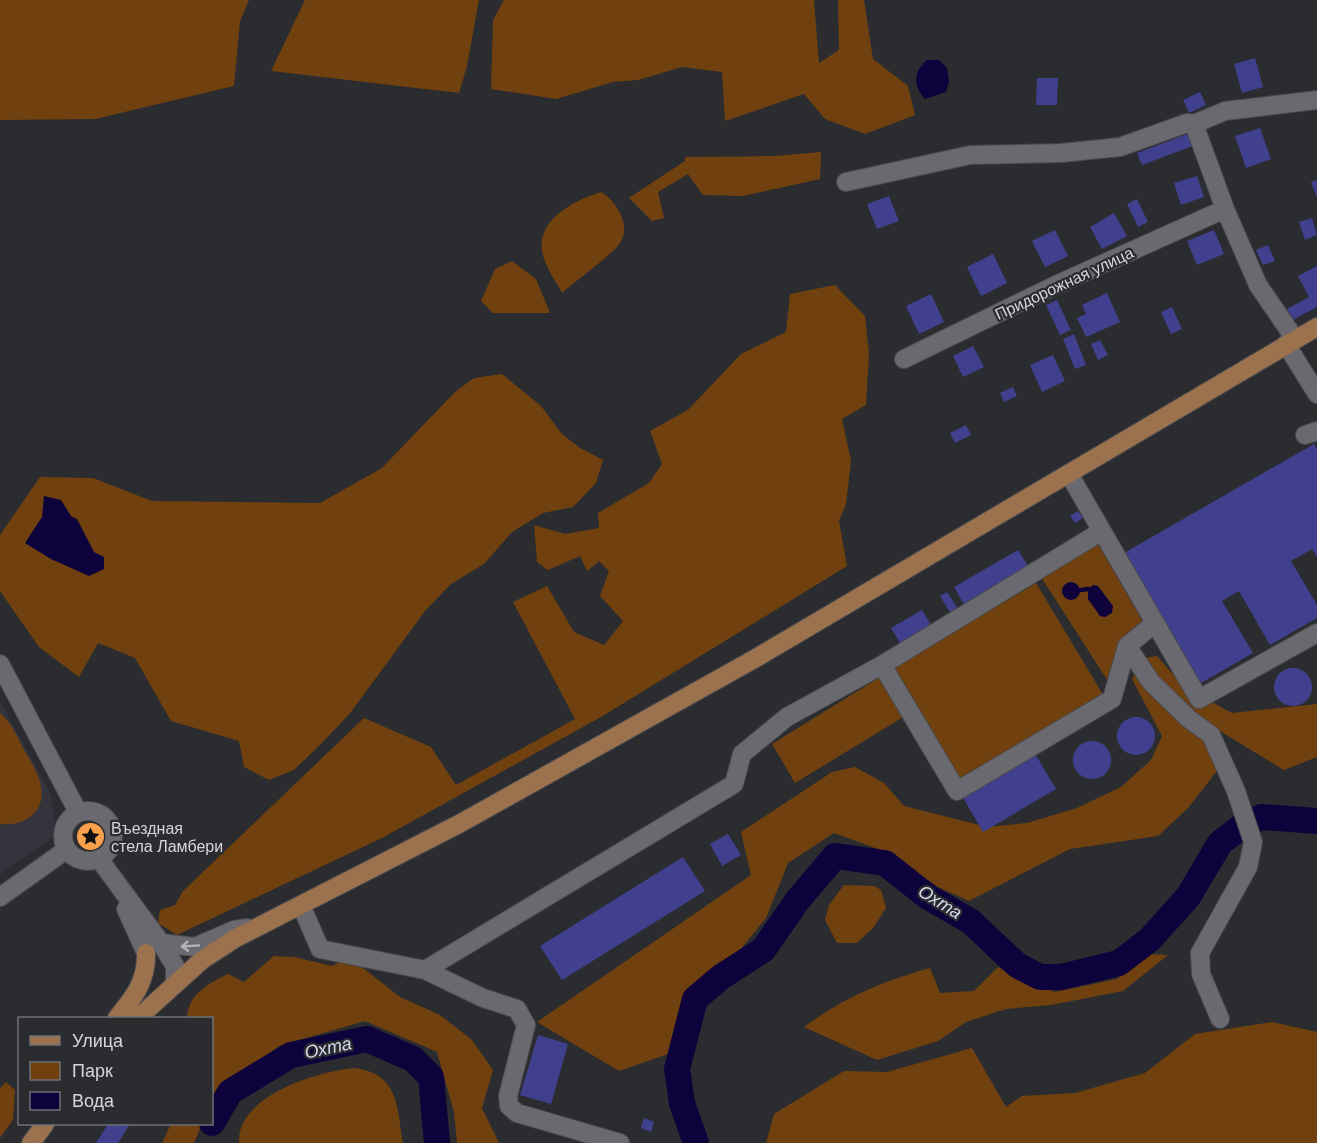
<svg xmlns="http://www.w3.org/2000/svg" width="1317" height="1143" font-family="Helvetica,sans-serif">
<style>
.built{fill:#33343e}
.green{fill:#70410e}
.water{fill:#0d023b}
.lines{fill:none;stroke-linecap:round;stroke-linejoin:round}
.stream{stroke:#0d023b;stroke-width:4.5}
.river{stroke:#0d023b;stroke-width:26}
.building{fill:#40408f}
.minor-casing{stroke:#4a4a4e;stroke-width:20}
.major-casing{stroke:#4a4a4e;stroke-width:20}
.minor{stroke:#69696f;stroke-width:18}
.major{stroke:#9b724d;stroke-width:18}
.oneway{stroke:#b5b5b9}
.labels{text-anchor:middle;stroke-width:4.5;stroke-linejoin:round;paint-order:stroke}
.street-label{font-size:16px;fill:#d5d6d9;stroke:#2b2c30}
.poi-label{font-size:16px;fill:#d5d6d9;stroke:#2b2c30;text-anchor:start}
.water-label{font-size:18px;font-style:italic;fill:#d5d8ef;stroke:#2b2c30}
</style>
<rect width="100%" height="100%" fill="#2b2c30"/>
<path class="built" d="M0 701 52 797 55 836 0 874Z"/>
<path class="green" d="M0 0H249L240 21 234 86 95 119 0 120Z
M305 0H479L467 66 459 93 271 71Z
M504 0H814L819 63 839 50 838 0H864L873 59 908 86 915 115 865 134 825 119 804 94 725 121 722 72 682 67 638 80 613 82 556 99 491 89 493 20Z
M821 152 820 179 743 196 703 195 688 174 658 192 664 218 652 221 629 198 685 161V157L776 156Z
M601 192C616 201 632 225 620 243 613 254 574 282 562 293 557 283 550 274 546 264 528 224 570 202 601 192Z
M512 261 536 279 550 313H493L481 301 495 269Z
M835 285 865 316 869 354 866 405 842 419 851 461 846 504 839 521 847 566 601 717 447 802 384 837 177 935 158 923 160 910 175 905 183 891 364 718 431 747 456 785 575 719 513 602 547 586 574 632 604 645 623 621 600 596 609 571 599 561 587 571 580 556 548 570 537 562 534 525 565 534 599 528 598 513 649 483 662 464 650 431 688 410 741 354 786 332 790 294Z
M502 374 541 406 562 434 580 448 603 460 596 483 573 507 543 513 512 532 484 564 451 584 425 611 351 712 323 742 294 770 269 780 244 767 239 741 171 721 135 658 98 643 79 677 39 647 0 591V535L40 477 93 478 152 501 320 503 382 468 455 392 474 378Z
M1098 544 1144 624 1111 686 1041 577Z
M1036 583 1105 698 963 783 894 668Z
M1157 656 1184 687 1232 713 1317 704V757L1284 770 1164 697 1210 743 1217 771 1188 808 1158 836 1070 849 969 901 938 887 889 853 834 833 788 863 766 918 734 957 691 994 674 1052 619 1071 537 1022 751 875 741 832 832 772 855 767 884 783 904 806 987 827 1027 823 1077 808 1121 787 1151 760 1162 736 1132 679 1144 658Z
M882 676 905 716 795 783 772 744Z
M0 713C11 722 17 736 23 748 30 760 39 773 41 787 46 813 22 827 0 824Z
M844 885 874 886 881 890 886 908 873 928 857 943H837L825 920 829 905Z
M1149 954 1168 955 1123 991 1051 1005 1006 1009 966 1022 938 1041 877 1060 804 1027C845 997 881 982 930 968L940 993 974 991 998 967 1023 981 1055 992 1117 979Z
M274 956 294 957 332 966 349 957 400 997 440 1015 472 1040 493 1070 482 1108 499 1143H457L454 1112 437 1052 365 1021 279 1046 225 1086 212 1107V1018H191L187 1015C191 992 208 984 228 974L244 982Z
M1272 1022 1317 1032V1143H766L774 1114 844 1071 887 1072 972 1048 1006 1107 1022 1096 1075 1093 1145 1073 1195 1034Z
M355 1068C399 1074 397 1107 403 1143H239C236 1096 318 1071 355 1068Z
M6 1082 15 1090 13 1120 0 1138V1088Z
M171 1124H202L194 1143H162Z"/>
<path class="water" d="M927 60H939L947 68 949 82 946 92 925 99C913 85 913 72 927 60Z
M44 496 61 500 71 516 77 519 94 552 104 557V569L89 576 51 559 25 543 42 517Z
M1062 591a9 9 0 1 1 18 0a9 9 0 1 1-18 0Z
M1093 585 1098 586 1113 606 1112 613 1105 617 1100 616 1088 599V589Z"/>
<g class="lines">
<path class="stream" d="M1081 590 1088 589"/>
<path class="river" d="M212 1123 230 1092 291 1055 367 1039 413 1059 431 1077 437 1143
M696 1143 682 1103 677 1069 695 999 721 977 763 950 797 901 835 856 885 863 928 897 970 921 1017 965 1040 977H1061L1119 963 1149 940 1188 897 1220 843 1246 823 1262 817 1317 821"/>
</g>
<path class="building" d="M1255 58 1263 87 1242 93 1234 64Z
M1037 78H1058L1057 105H1036Z
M1200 92 1206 105 1189 113 1183 100Z
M1260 128 1271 159 1246 168 1235 136Z
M1190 133 1195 145 1142 165 1137 153Z
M1197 176 1204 197 1181 205 1174 183Z
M1317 180V198L1311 182Z
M889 196 899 221 877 229 867 204Z
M1137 199 1148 222 1138 227 1127 204Z
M1114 213 1127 236 1102 249 1090 227Z
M1312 218 1317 235 1305 240 1299 222Z
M1055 230 1068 256 1045 267 1032 241Z
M1214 230 1224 254 1197 265 1187 241Z
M1268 245 1275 261 1263 265 1256 250Z
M993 254 1007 283 981 296 967 267Z
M1317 266V307L1293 320 1287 309 1309 297 1298 276Z
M1107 293 1120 322 1086 337 1077 318 1086 314 1082 305Z
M931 294 944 322 919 334 906 306Z
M1057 300 1071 330 1060 335 1046 305Z
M1172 307 1182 329 1171 334 1161 312Z
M1074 334 1086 365 1075 369 1063 339Z
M1100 340 1108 355 1098 360 1091 344Z
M973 346 984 367 963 377 953 356Z
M1053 355 1065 381 1042 392 1030 365Z
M1013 387 1017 396 1004 402 1000 393Z
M966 425 971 435 955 443 950 433Z
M1314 444 1317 449V557L1312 549 1291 561 1317 605V618L1270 645 1239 591 1222 601 1253 653 1201 683 1124 553Z
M1078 511 1083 518 1075 523 1070 516Z
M1018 550 1031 571 966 608 954 587Z
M947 592 960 612 953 617 940 596Z
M922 610 934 630 903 648 891 628Z
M1274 687a19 19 0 1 1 38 0a19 19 0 1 1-38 0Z
M1117 736a19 19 0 1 1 38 0a19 19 0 1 1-38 0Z
M1073 760a19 19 0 1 1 38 0a19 19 0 1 1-38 0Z
M1034 752 1056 789 983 832 962 796Z
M728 834 741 855 722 866 710 844Z
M683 857 705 891 562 980 540 946Z
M538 1035 568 1044 551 1104 520 1095Z
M644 1118 654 1122 651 1132 641 1128Z
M108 1124H130L118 1143H96Z"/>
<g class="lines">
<defs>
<path id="minor" d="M1194 124 1225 209 1258 285 1295 339
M846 182 970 155 1061 153 1120 147 1187 123 1194 124 1225 111 1317 100
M1286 344 1317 394
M904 359 1058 284 1225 209
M1305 435 1317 431
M1069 474 1199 699 1317 633
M1102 531 882 665 957 791 1112 699 1127 646 1155 623
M1127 646 1151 682 1189 719 1211 735 1236 791 1253 842 1248 867 1200 953 1201 974 1220 1019
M0 664 78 812
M63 836a25 25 0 1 1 50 0a25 25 0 1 1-50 0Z
M99 859 161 943 175 966V983
M0 897 66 850
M301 905 320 949 425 970 483 998 517 1009 526 1025 508 1096 509 1106 517 1113 620 1143
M126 909 146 953
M161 943 195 947 234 930 247 928
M425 970 734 784 742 754 787 717 882 665"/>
<path id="major" d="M117 1018C134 997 147 981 146 953
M138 1018 202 960 236 938 459 824 756 658 1317 327
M31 1143 45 1124"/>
</defs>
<use href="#minor" class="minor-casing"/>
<use href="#major" class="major-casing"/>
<use href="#minor" class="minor"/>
<use href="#major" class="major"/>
</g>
<defs><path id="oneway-shaft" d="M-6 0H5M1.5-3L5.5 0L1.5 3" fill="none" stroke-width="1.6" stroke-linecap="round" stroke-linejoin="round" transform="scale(1.5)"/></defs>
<use class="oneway" href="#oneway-shaft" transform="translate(190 946) rotate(176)"/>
<defs>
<symbol id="sight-disc" viewBox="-11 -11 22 22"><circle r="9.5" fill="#f8a04b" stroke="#2b2c30"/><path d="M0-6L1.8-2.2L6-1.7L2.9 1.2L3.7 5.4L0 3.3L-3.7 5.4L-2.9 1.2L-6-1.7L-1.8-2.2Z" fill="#111"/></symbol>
</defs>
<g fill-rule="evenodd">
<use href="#sight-disc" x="74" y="820" width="33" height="33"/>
</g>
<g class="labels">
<g class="street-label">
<text transform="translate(1064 283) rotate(-25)" y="6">Придорожная улица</text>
</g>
<g class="poi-label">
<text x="111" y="834">Въездная<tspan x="111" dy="18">стела Ламбери</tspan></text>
</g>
<g class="water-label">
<text transform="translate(940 902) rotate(32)" y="6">Охта</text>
<text transform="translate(328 1048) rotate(-12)" y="6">Охта</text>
</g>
</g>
<rect x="18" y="1017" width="195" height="108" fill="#2b2c30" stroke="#6f7074" stroke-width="1.5"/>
<rect x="30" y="1036" width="30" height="9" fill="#9b724d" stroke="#6f7074" stroke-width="1.5"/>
<text x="72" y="1047" font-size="18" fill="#d5d6d9">Улица</text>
<rect x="30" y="1062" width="30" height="18" fill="#70410e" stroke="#6f7074" stroke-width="1.5"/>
<text x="72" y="1077" font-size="18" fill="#d5d6d9">Парк</text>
<rect x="30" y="1092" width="30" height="18" fill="#0d023b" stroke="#6f7074" stroke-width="1.5"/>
<text x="72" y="1107" font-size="18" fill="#d5d6d9">Вода</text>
</svg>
